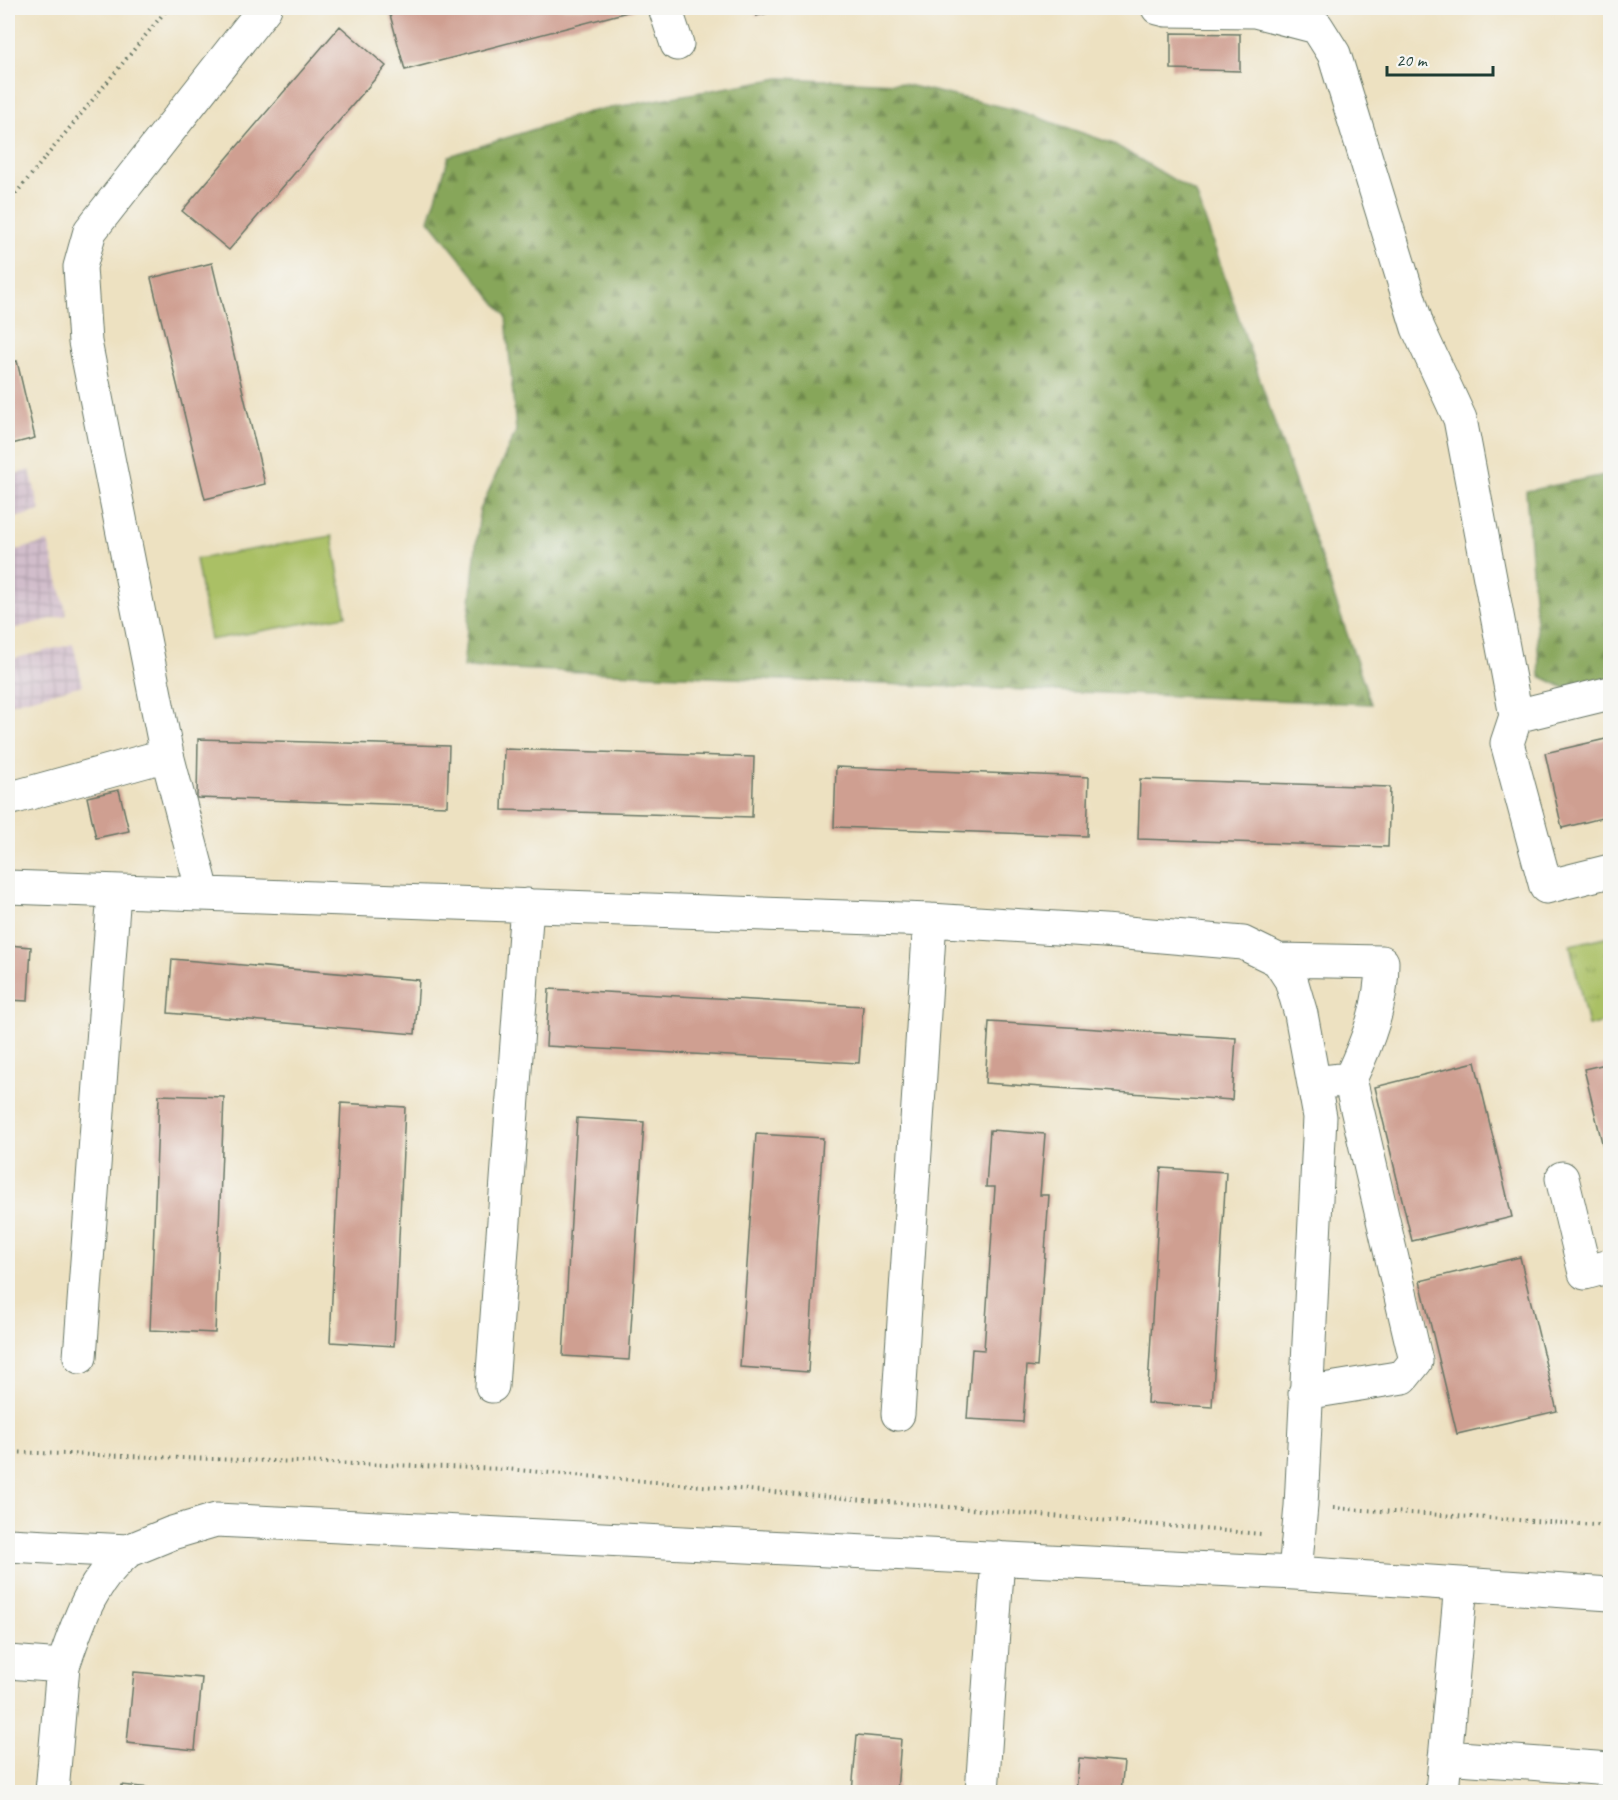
<svg xmlns="http://www.w3.org/2000/svg" width="1618" height="1800" font-family="Caveat,sans-serif">
<style>
.industrial{fill:url(#industrial-grid)}
.grass{fill:url(#grass-tufts);stroke:#647e4c;stroke-width:1.5}
.forest{fill:url(#forest-firs);stroke:#537247;stroke-width:1.5}
.pitch{fill:#aac065;stroke:#647e4c;stroke-width:1.5}
.building{fill:#cf9f91}
.lines{fill:none;stroke-linecap:round;stroke-linejoin:round}
.minor-casing{stroke:#677665;stroke-width:35}
.path{stroke:#677665;stroke-width:4;stroke-dasharray:1.5 4.5;stroke-linecap:butt}
.minor{stroke:#fff;stroke-width:33}
</style>
<defs>
<pattern id="industrial-grid" width="8" height="8" patternUnits="userSpaceOnUse" patternTransform="scale(1.5)"><rect width="8" height="8" fill="#d1bdcb"/><path d="M0 4h8M4 0v8" fill="none" stroke="#b3a3af"/></pattern>
<pattern id="grass-tufts" width="24" height="20" patternUnits="userSpaceOnUse" patternTransform="scale(1.5)"><rect width="24" height="20" fill="#aac065"/><path d="M3 7l-1-3M5 7V3M7 7l1-3M15 17l-1-3M17 17v-4M19 17l1-3" fill="none" stroke="#8a9d54"/></pattern>
<pattern id="forest-firs" width="22" height="20" patternUnits="userSpaceOnUse" patternTransform="scale(1.5)"><rect width="22" height="20" fill="#87a65a"/><path d="M5 1l3.5 6h-7zM16 11l3.5 6h-7z" fill="#6e884b"/></pattern>
</defs>
<rect width="100%" height="100%" fill="#f6f6f2"/>
<filter id="ink" filterUnits="userSpaceOnUse"><feTurbulence type="fractalNoise" baseFrequency=".0167" numOctaves="2"/><feDisplacementMap in="SourceGraphic" scale="12" xChannelSelector="R" yChannelSelector="G"/><feConvolveMatrix kernelMatrix="1 2 1 2 8 2 1 2 1" color-interpolation-filters="sRGB"/></filter>
<filter id="wash" filterUnits="userSpaceOnUse"><feTurbulence type="fractalNoise" baseFrequency=".008" numOctaves="4" result="noise"/><feDisplacementMap in="SourceGraphic" scale="24" xChannelSelector="R" yChannelSelector="G"/><feGaussianBlur stdDeviation="1.35" result="paint"/><feColorMatrix in="noise" values="0 0 0 0 0 0 0 0 0 0 0 0 0 0 0 0 0 1.4 0 .05"/><feComposite in="paint" operator="in"/></filter>
<g filter="url(#wash)">
<rect width="100%" height="100%" fill="#ede1c1"/>
<path class="industrial" d="M30 470 40 511 8 520V476Z
M48 542 67 615 8 630V552Z
M73 644 83 685 8 704V660Z"/>
<path class="grass" d="M1610 936V1021L1588 1026 1570 945Z"/>
<path class="forest" d="M780 78 898 83 1016 110 1114 144 1196 193 1371 704 463 667 480 510 516 431 506 316 429 220 449 156 588 112Z
M1610 474V704L1602 706 1540 676 1526 491Z"/>
<path class="pitch" d="M332 536 346 616 210 640 196 559Z"/>
<g id="blocks">
<path class="building" d="M404 8H634L635 10 405 70 389 11Z
M754 8H787L756 16Z
M340 26 386 66 229 250 182 211Z
M1171 33 1240 34V71L1171 69Z
M212 263 265 484 205 499 151 278Z
M17 361 35 438 8 445V363Z
M1610 738V816L1562 828 1545 753Z
M198 739 449 746 447 806 197 798Z
M504 749 754 757 752 817 502 810Z
M836 767 1089 777 1087 836 834 827Z
M1140 779 1390 787 1388 847 1138 839Z
M119 790 129 831 96 838 87 797Z
M8 945 31 947 28 1001 8 1000Z
M172 959 419 980 415 1034 168 1013Z
M549 989 863 1006 859 1063 546 1046Z
M989 1022 1236 1038 1232 1100 985 1083Z
M1475 1062 1512 1217 1412 1241 1375 1087Z
M1610 1063V1175L1584 1069Z
M159 1095 224 1097 215 1333 150 1330Z
M341 1103 405 1107 394 1346 330 1342Z
M577 1118 644 1122 629 1360 563 1356Z
M990 1130 1045 1134 1040 1195H1049L1037 1367 1027 1366 1023 1422 967 1419 972 1349 984 1350 995 1187H986Z
M756 1134 823 1138 808 1372 740 1367Z
M1161 1168 1226 1172 1212 1407 1147 1403Z
M1520 1257 1557 1411 1457 1434 1420 1281Z
M134 1672 202 1678 195 1750 127 1743Z
M857 1735 901 1739 897 1792H852Z
M1079 1758 1124 1762 1121 1792H1076Z
M121 1785 181 1791V1792H120Z"/>
</g>
</g>
<g filter="url(#ink)">
<use href="#blocks" fill-opacity="0" stroke="#677665" stroke-width="1.5"/>
<g class="lines">
<defs>
<path id="minor" d="M665 8 677 44
M1158 8 1166 10 1255 11 1317 27 1334 54 1418 328 1460 419 1516 716
M1610 693 1516 716 1507 743 1546 887 1610 871
M8 799 167 755
M8 887 930 920 1104 931 1243 943 1278 960 1291 980 1301 1014 1320 1117 1301 1506 1295 1573
M203 892 167 755 85 342 80 267 90 231 265 8
M1278 960 1382 962C1382 1005 1368 1041 1350 1079
M1562 1178 1585 1273 1610 1266
M80 1357 114 892
M492 1386 527 905
M1305 1393 1403 1377 1416 1361 1350 1079 1314 1083
M898 1414 930 920
M8 1545 128 1551 172 1533 216 1520 1295 1573 1610 1594
M8 1662 63 1666 52 1792
M63 1666C79 1620 90 1582 128 1551
M1445 1757 1610 1769
M982 1792 998 1558
M1442 1792 1461 1584"/>
</defs>
<use href="#minor" class="minor-casing"/>
<path class="path" d="M8 203 168 8
M8 1452 505 1469 1261 1534
M1333 1508 1610 1526
M8 1717H10L8 1756"/>
<use href="#minor" class="minor"/>
</g>
</g>
<rect width="1618" height="1800" fill="none" stroke="#f6f6f2" stroke-width="30"/>
<path d="M1387 66v9h106v-9" fill="none" stroke="#1f3d34" stroke-width="3"/>
<text x="1396" y="66" font-size="18" fill="#1f3d34" stroke="#f6f6f2" stroke-width="4.5" paint-order="stroke">20 m</text>
</svg>
